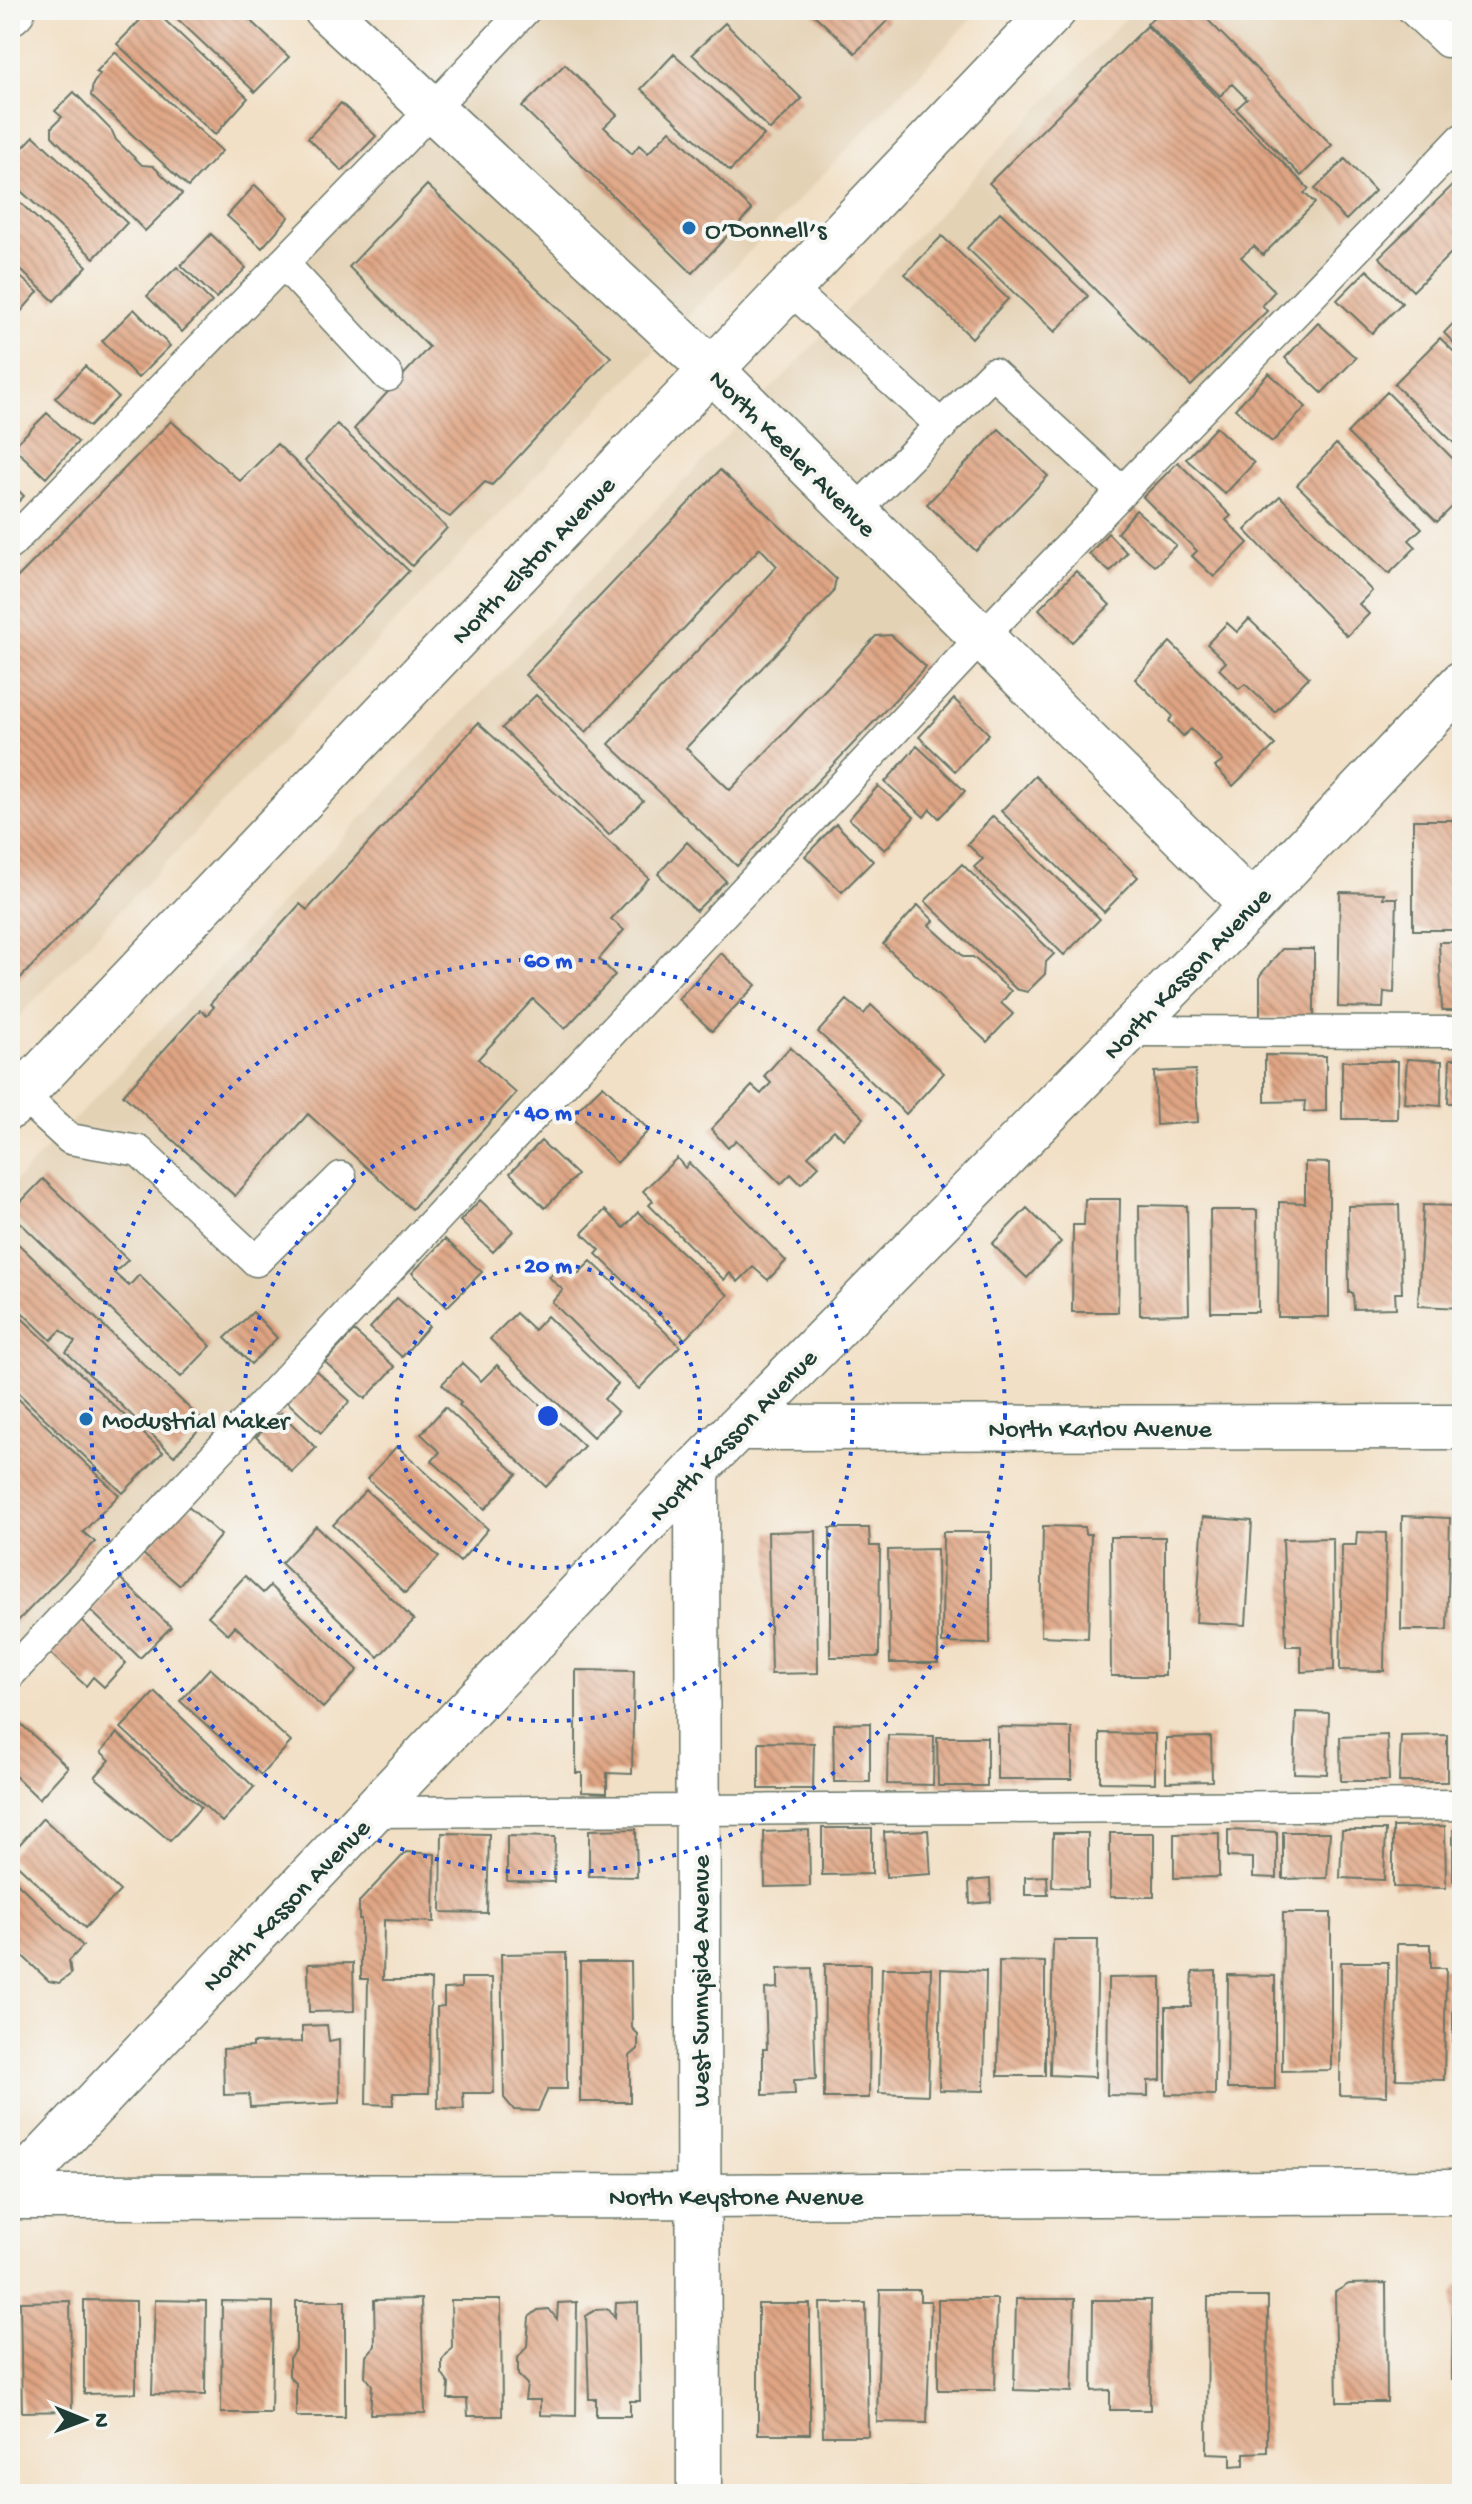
<svg xmlns="http://www.w3.org/2000/svg" width="1472" height="2504" font-family="'Gochi Hand',sans-serif">
<style>
.built{fill:#e4d2b5}
.building{fill:url(#building-back-hatch)}
.lines{fill:none;stroke-linecap:round;stroke-linejoin:round}
.service-casing{stroke:#697667;stroke-width:33}
.minor-casing{stroke:#697667;stroke-width:47}
.secondary-casing{stroke:#697667;stroke-width:47}
.service{stroke:#fff;stroke-width:30}
.minor{stroke:#fff;stroke-width:44}
.secondary{stroke:#fff;stroke-width:44}
.ring{fill:none;stroke:#1d4ed8;stroke-width:4;stroke-dasharray:4 8}
.poi-dot{fill:#1f6fb2;stroke:#f6f6f2;stroke-width:3}
.labels{text-anchor:middle;stroke-width:8;stroke-linejoin:round;paint-order:stroke}
.poi-label{font-size:26px;fill:#1f3d34;stroke:#f6f6f2;text-anchor:start}
.street-label{font-size:26px;fill:#1f3d34;stroke:#f6f6f2}
.centre{fill:#1d4ed8;stroke:#f6f6f2;stroke-width:4}
.ring-label{font-size:24px;text-anchor:middle;font-weight:bold;fill:#1d4ed8;stroke:#f6f6f2;stroke-width:8;stroke-linejoin:round;paint-order:stroke}
</style>
<defs>
<pattern id="building-back-hatch" width="6" height="6" patternUnits="userSpaceOnUse" patternTransform="scale(2)"><rect width="6" height="6" fill="#dfa483"/><path d="M-1 5l2 2M0 0l6 6M5-1l2 2" fill="none" stroke="#b4876c"/></pattern>
</defs>
<rect width="100%" height="100%" fill="#f6f6f2"/>
<filter id="ink" filterUnits="userSpaceOnUse"><feTurbulence type="fractalNoise" baseFrequency=".0125" numOctaves="2"/><feDisplacementMap in="SourceGraphic" scale="16" xChannelSelector="R" yChannelSelector="G"/><feConvolveMatrix kernelMatrix="1 2 1 2 8 2 1 2 1" color-interpolation-filters="sRGB"/></filter>
<filter id="wash" filterUnits="userSpaceOnUse"><feTurbulence type="fractalNoise" baseFrequency=".006" numOctaves="4" result="noise"/><feDisplacementMap in="SourceGraphic" scale="32" xChannelSelector="R" yChannelSelector="G"/><feGaussianBlur stdDeviation="1.8" result="paint"/><feColorMatrix in="noise" values="0 0 0 0 0 0 0 0 0 0 0 0 0 0 0 0 0 1.4 0 .05"/><feComposite in="paint" operator="in"/></filter>
<g filter="url(#wash)">
<rect width="100%" height="100%" fill="#f2e0c6"/>
<path class="built" d="M523 10H980L10 1026V548Z
M1133 10H1462V150L10 1671V1187Z"/>
<g id="blocks">
<path class="building" d="M150 10H154L248 98 215 135 117 44Z
M168 10H239L289 57 255 92Z
M809 10H880L889 19 855 53Z
M1160 10H1198L1332 145 1301 176 1236 109 1247 99 1232 84 1220 96 1147 24Z
M725 23 802 99 770 130 692 54Z
M1147 26 1309 189 1304 193 1315 203 1263 255 1254 246 1241 257 1275 291 1262 305 1267 311 1191 386 989 183Z
M115 52 222 151 188 187 91 96 93 84 100 74 96 72Z
M674 54 764 135 730 171 641 89Z
M565 64 617 115 604 127 632 154 639 145 648 153 670 130 752 210 692 273 522 107Z
M74 92 112 131 116 140 142 165 153 166 182 194 145 231 52 136V127L62 117 55 111Z
M341 103 376 136 342 171 308 138Z
M34 136 127 223 94 258 10 181V152L15 156Z
M1345 159 1375 191 1346 220 1315 189Z
M1462 176V242L1413 291 1379 257Z
M255 185 289 217 262 248 227 216Z
M427 185 611 357 492 485 485 482 450 517 439 510 354 429 429 347 349 267Z
M10 193 87 266 54 301 10 260Z
M1000 212 1088 296 1055 332 967 248Z
M211 234 246 268 216 298 181 265Z
M942 236 1008 299 972 338 905 274Z
M177 267 212 302 182 332 147 296Z
M10 268 38 292 10 324Z
M1367 270 1402 303 1372 333 1337 300Z
M134 309 170 346 138 378 102 341Z
M1462 314V351L1444 333Z
M1318 323 1356 358 1322 393 1285 358Z
M1440 338 1462 360V451L1394 384Z
M85 366 118 397 89 427 55 398Z
M1269 373 1306 407 1272 442 1235 409Z
M1387 392 1462 468V483L1457 489 1462 497 1437 522 1347 433Z
M47 413 78 442 46 478 13 447Z
M171 421 240 481 277 444 409 571 10 989V585Z
M337 424 447 528 412 566 305 461Z
M1216 427 1254 463 1225 494 1186 459Z
M999 429 1048 476 976 551 927 504Z
M1336 444 1422 528 1409 540 1416 547 1389 574 1297 485Z
M1178 462 1231 516 1226 520 1248 543 1214 577 1192 556 1197 551 1143 497Z
M720 470 836 579 833 593 686 748 730 790 876 636 891 635 926 667 737 866 609 744 777 566 760 548 586 732 525 675Z
M10 482 24 496 10 510Z
M1280 496 1372 591 1359 604 1369 614 1347 636 1245 530Z
M1136 510 1176 545 1155 566 1117 533Z
M1108 533 1127 553 1110 572 1089 554Z
M1076 571 1110 605 1072 642 1039 609Z
M1249 619 1309 677 1275 712 1245 684 1239 689 1219 669 1226 662 1207 644 1227 623 1237 632Z
M1170 642 1275 745 1233 786 1215 767 1223 761 1191 729 1183 736 1169 721 1173 716 1135 679Z
M536 695 643 801 609 835 502 728Z
M954 699 989 734 955 771 919 737Z
M478 723 649 878 611 919 624 930 599 959 615 975 565 1029 533 999 478 1059 516 1093 412 1209 308 1114 235 1196 123 1095 200 1010 207 1015 214 1007 210 1004 300 904 307 910Z
M917 746 965 791 939 818 930 809 924 817 885 782Z
M1035 776 1138 877 1104 912 1001 811Z
M878 786 914 817 885 850 849 819Z
M993 816 1100 919 1064 955 974 867 983 859 967 844Z
M1413 820H1462V914H1457V930H1413Z
M836 824 873 861 842 892 805 856Z
M687 842 726 881 696 911 658 874Z
M962 864 1054 954 1046 962 1045 974 1027 992 1016 989 925 901Z
M1340 892 1384 893 1383 898H1397L1394 993 1384 992 1383 1008 1338 1007Z
M918 905 934 921 929 925 964 957H973L1011 991 1001 1003 1013 1014 987 1042 883 944Z
M1439 942H1462V1011H1442Z
M1282 949H1314V1018L1260 1017V975Z
M721 953 756 985 712 1031 678 999Z
M847 1000 864 1014 871 1005 944 1073 906 1114 818 1032Z
M790 1047 864 1118 843 1139 834 1130 808 1156 819 1166 801 1184 791 1174 781 1184 736 1140 728 1148 711 1129 752 1086 761 1094 771 1083 764 1076Z
M1265 1055 1326 1056V1111L1304 1112 1305 1101 1265 1102Z
M1407 1059 1442 1061 1441 1106 1404 1103Z
M1450 1059H1462V1103H1448Z
M1342 1061H1398L1397 1119H1342Z
M1195 1070 1198 1122 1156 1125 1154 1072Z
M603 1085 649 1130 617 1163 571 1116Z
M541 1141 577 1175 545 1208 510 1173Z
M677 1158 685 1168 689 1163 786 1261 768 1280 753 1267 738 1282 730 1273 724 1280 649 1205 653 1201 643 1191Z
M1305 1162 1329 1163V1317H1278L1279 1202 1305 1203Z
M43 1179 128 1260 114 1273 129 1286 139 1275 211 1346 181 1377 10 1213Z
M1085 1199H1120L1118 1312H1072L1073 1225H1084Z
M480 1200 513 1231 493 1252 460 1221Z
M1139 1205 1187 1206 1189 1314 1140 1315Z
M1399 1205 1402 1293H1395L1396 1308 1354 1309 1353 1293H1349L1348 1206Z
M1423 1205 1462 1206V1308L1418 1306Z
M1027 1208 1061 1242 1027 1278 992 1244Z
M605 1210 624 1228 638 1212 728 1295 685 1339 596 1254 600 1250 582 1233Z
M1210 1210H1257L1258 1312H1211Z
M10 1236 205 1423 174 1456 66 1352 75 1342 61 1330 51 1340 10 1301Z
M445 1239 482 1272 447 1307 412 1273Z
M591 1261 680 1346 639 1389 552 1302 563 1290 549 1277 562 1263 576 1276Z
M397 1298 429 1326 402 1357 370 1328Z
M10 1307 163 1452 123 1493 10 1385Z
M253 1312 277 1338 251 1364 225 1338Z
M516 1313 534 1330 547 1316 618 1384 604 1399 618 1412 593 1437 490 1339Z
M354 1331 395 1367 365 1399 325 1362Z
M462 1363 481 1381 497 1365 584 1446 546 1487 459 1405 461 1403 442 1384Z
M314 1369 350 1401 321 1433 286 1401Z
M10 1391 119 1495 83 1532 95 1542 10 1629Z
M445 1407 517 1474 485 1509 432 1461 440 1452 421 1434Z
M281 1413 316 1448 292 1472 256 1437Z
M397 1446 488 1529 460 1562 367 1479Z
M366 1490 439 1557 405 1593 333 1525Z
M185 1504 221 1535 179 1585 143 1554Z
M1402 1516 1450 1518 1447 1630H1401Z
M1203 1517 1252 1521 1246 1625 1196 1622Z
M316 1526 414 1620 378 1657 281 1563Z
M1043 1526 1085 1527V1534H1091L1088 1638 1041 1636Z
M830 1528H869L870 1546H880L879 1657H830Z
M816 1531 818 1673 771 1674 768 1532Z
M943 1532H990V1644L942 1643Z
M1357 1532 1386 1533 1384 1671 1340 1670 1342 1545H1356Z
M1110 1537H1165V1676H1111Z
M1333 1538 1334 1670 1301 1672V1646H1286L1283 1539Z
M937 1549 938 1663H890L888 1550Z
M245 1576 263 1593 270 1586 358 1670 323 1708 235 1626 228 1634 208 1616Z
M120 1578 171 1627 140 1658 89 1609Z
M80 1619 126 1663 104 1687 93 1677 86 1686 49 1652Z
M210 1668 291 1742 261 1775 180 1701Z
M576 1670 634 1671 632 1774 607 1773V1793L582 1792V1773H576Z
M155 1692 254 1787 222 1822 121 1728Z
M1457 1708H1462V1779H1458Z
M1296 1712 1329 1713 1327 1774 1294 1773Z
M10 1714 68 1767 39 1799 10 1771Z
M870 1723V1782H834L833 1724Z
M997 1727 1072 1728V1779H997Z
M117 1733 201 1807 170 1841 95 1777 110 1760 101 1752Z
M1100 1733 1155 1734V1783L1100 1782Z
M888 1735 934 1736 933 1785 887 1784Z
M1387 1735 1389 1781H1341L1340 1737Z
M1447 1735V1782H1399L1401 1736Z
M937 1737H987V1786H938Z
M1211 1737 1212 1781 1166 1782V1738Z
M759 1742 814 1743 813 1789H759Z
M43 1818 120 1891 85 1928 10 1858V1855Z
M1445 1826 1446 1888 1393 1887V1827Z
M822 1828H872V1874L822 1875Z
M636 1829 637 1877 589 1876V1830Z
M1462 1829V1881H1453V1830Z
M809 1830 810 1886 765 1887 764 1832Z
M928 1830 931 1874 886 1877 884 1832Z
M1228 1830 1277 1832V1878L1253 1877V1858L1228 1857Z
M1342 1830H1386L1384 1880 1340 1878Z
M1283 1832H1330L1327 1878 1283 1879Z
M442 1833 489 1834 487 1913 441 1912Z
M1053 1833H1088V1888L1052 1887Z
M1110 1833H1154V1897H1110Z
M1219 1833V1877L1174 1878V1834Z
M507 1836 555 1837 554 1882 507 1881Z
M406 1852 435 1854 434 1922 384 1920 383 1980H431L429 2093H393V2105L366 2104 368 1979H361V1919H359V1902Z
M10 1876 83 1946 69 1961 71 1974 59 1983 49 1981 10 1944Z
M1047 1876 1048 1895H1025V1877Z
M990 1879 991 1902 970 1904 969 1881Z
M1283 1913H1331V2070L1282 2071Z
M1053 1940H1098L1095 2077 1050 2075Z
M1397 1944H1431V1968H1446L1444 2080 1396 2079Z
M566 1953 567 2089H548L538 2111 514 2110 504 2098 501 1954Z
M999 1961 1045 1962V2076H998Z
M580 1962H631L632 2028 638 2034V2049L630 2056V2102H580Z
M1341 1962H1388L1387 2096 1340 2095Z
M353 1963 354 2011 309 2012 308 1964Z
M825 1964H870L869 2098H824Z
M1462 1966V2073H1453V1967Z
M812 1968 816 2079 794 2080 795 2094 763 2095V2049H767L765 1989 778 1988V1969Z
M882 1968H931L928 2095 879 2093Z
M941 1969 986 1971 984 2091 939 2090Z
M1216 1971 1215 2095 1166 2094V2007H1191L1193 1972Z
M1228 1975 1275 1976V2089H1227Z
M1161 1977V2080L1148 2081V2096L1107 2095 1108 1978Z
M461 1978H492L494 2093H463L464 2109 438 2108 437 2007 444 2006V1989L461 1988Z
M327 2025 329 2041 339 2039 340 2103 250 2107 249 2094 224 2095 223 2049 252 2047V2043L302 2042V2026Z
M1386 2283 1387 2402H1337L1335 2292 1349 2284Z
M1457 2286 1462 2287V2379H1452L1453 2295Z
M880 2290H920V2301H931L927 2423 877 2422Z
M1208 2297H1268L1267 2452 1244 2453V2465L1231 2466V2454L1207 2453Z
M421 2299 425 2413 370 2414 372 2385 365 2376 366 2356 375 2346 374 2300Z
M938 2299H997L995 2390H938Z
M1016 2299H1075L1072 2392 1014 2390Z
M84 2300 136 2301V2393L84 2394Z
M155 2300 206 2301 205 2395 152 2394Z
M451 2300H501L502 2416H468L467 2399H448L449 2384 442 2374V2360L452 2348Z
M1093 2300H1151L1150 2410H1110V2390L1092 2391Z
M70 2301 72 2411 22 2412 20 2302Z
M222 2301 273 2302 271 2413H221Z
M296 2301H345V2417H296V2383L289 2376V2358L296 2349Z
M577 2302 576 2416 540 2415V2400H525L527 2384 518 2375V2358L527 2346 529 2317 538 2310 549 2309 557 2319 558 2303Z
M638 2302 640 2401H630V2416H596V2399H589L586 2316 595 2310 608 2309 615 2317 616 2303Z
M820 2303H866L868 2436H823Z
M758 2304H810V2434H758Z
M877 2488 928 2489V2494H877Z"/>
</g>
</g>
<g filter="url(#ink)">
<use href="#blocks" fill-opacity="0" stroke="#697667" stroke-width="2"/>
<g class="lines">
<defs>
<path id="service" d="M1413 10 1447 42 1462 27
M283 263 388 376
M789 288 942 426
M855 512 993 373 1122 492
M10 544 401 142 525 10
M1129 1031 1462 1032
M22 1095 70 1139 139 1151 256 1261 341 1177
M10 1674 982 637 1462 139
M372 1812 1462 1805"/>
<path id="minor" d="M326 10 712 370 1252 905
M10 13 13 10
M737 1428 1462 1427
M697 1469 699 2494
M10 2193 697 1469 1252 905 1462 683
M10 2197 700 2196 1462 2192"/>
<path id="secondary" d="M10 1107 1054 10"/>
</defs>
<use href="#service" class="service-casing"/>
<use href="#minor" class="minor-casing"/>
<use href="#secondary" class="secondary-casing"/>
<use href="#service" class="service"/>
<use href="#minor" class="minor"/>
<use href="#secondary" class="secondary"/>
</g>
</g>
<g class="ring">
<circle cx="548" cy="1416" r="152"/>
<circle cx="548" cy="1416" r="305"/>
<circle cx="548" cy="1416" r="457"/>
</g>
<g class="poi-dot">
<circle cx="689" cy="228" r="8"/>
<circle cx="86" cy="1419" r="8"/>
</g>
<g class="labels">
<g class="poi-label">
<text x="705" y="237">O’Donnell’s</text>
<text x="102" y="1428">Modustrial Maker</text>
</g>
<g class="street-label">
<text transform="translate(794 452) rotate(45)" y="9">North Keeler Avenue</text>
<text transform="translate(532 559) rotate(-46)" y="9">North Elston Avenue</text>
<text transform="translate(1186 972) rotate(-46)" y="9">North Kasson Avenue</text>
<text x="1100" y="1436">North Karlov Avenue</text>
<text transform="translate(732 1434) rotate(-46)" y="9">North Kasson Avenue</text>
<text transform="translate(285 1904) rotate(-46)" y="9">North Kasson Avenue</text>
<text transform="translate(699 1981) rotate(-90)" y="9">West Sunnyside Avenue</text>
<text x="736" y="2204">North Keystone Avenue</text>
</g>
</g>
<circle cx="548" cy="1416" r="12" class="centre"/>
<g class="ring-label">
<text x="548" y="967">60 m</text>
<text x="548" y="1119">40 m</text>
<text x="548" y="1272">20 m</text>
</g>
<rect width="1472" height="2504" fill="none" stroke="#f6f6f2" stroke-width="40"/>
<g transform="translate(84 2420) rotate(91)" stroke="#f6f6f2" stroke-width="6" paint-order="stroke">
<path d="M0-6L14 30L0 20L-14 30Z" fill="#1f3d34"/>
<text y="-12" font-size="22" font-weight="bold" text-anchor="middle" fill="#1f3d34">N</text>
</g>
</svg>
